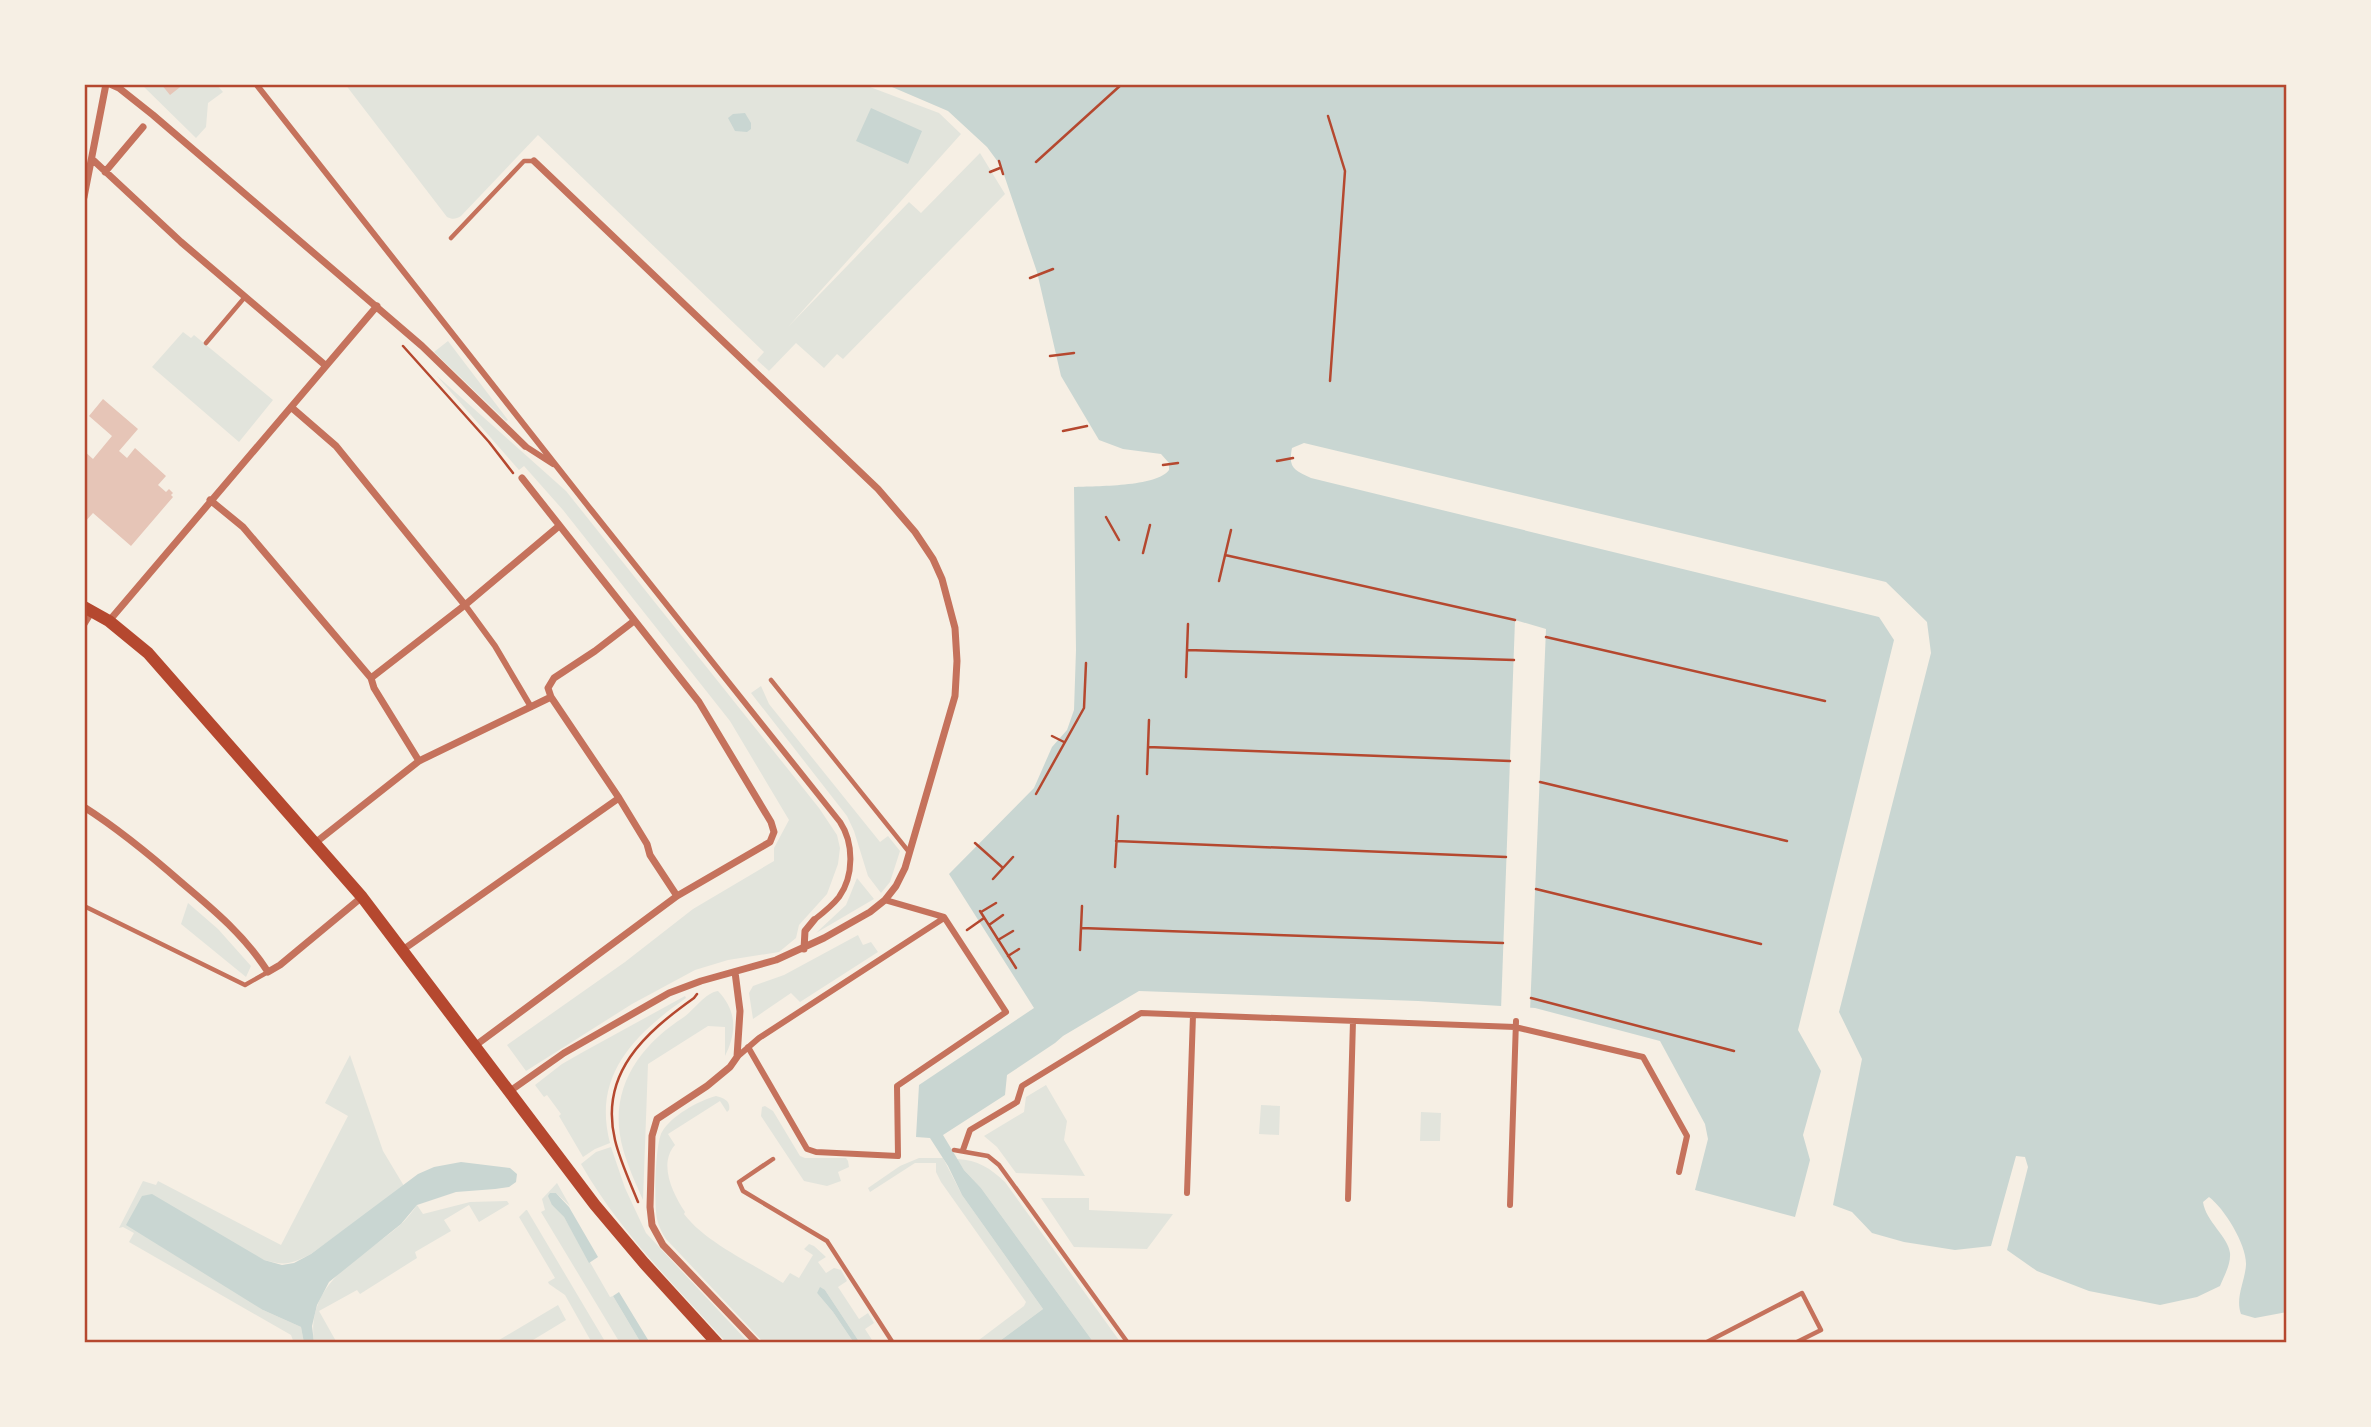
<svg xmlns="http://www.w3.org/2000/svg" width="2371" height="1427" font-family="'Fira Sans Condensed',sans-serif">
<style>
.green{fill:#e2e4dc}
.water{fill:#c9d6d2}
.pier{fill:#f6efe4}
.building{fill:#e6c5b7}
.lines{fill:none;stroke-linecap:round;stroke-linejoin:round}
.path{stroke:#b5482f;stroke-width:2.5}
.service{stroke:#c5725c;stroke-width:4.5}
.pedestrian{stroke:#c5725c;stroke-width:6}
.minor{stroke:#c5725c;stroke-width:7}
.secondary{stroke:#b5482f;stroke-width:12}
.neatline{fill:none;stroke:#b5482f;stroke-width:2.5}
</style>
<rect width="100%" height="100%" fill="#f6efe4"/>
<path class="green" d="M141 84H216L223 92 208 103 206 127 196 138Z
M345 84H862L939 113 961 134 788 327 909 202 921 213 980 153 1005 194 843 359 837 354 824 368 796 343 769 371 757 360 764 352 538 135 461 216C456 219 453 220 447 217Z
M183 332 191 338 194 335 273 400 239 442 152 367Z
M448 341 508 420 506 421 434 352Z
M436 375 566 491 819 808 837 835 840 848 838 864 827 894 799 925 796 938 779 952 728 960 695 970 632 1004 526 1071 507 1045 625 962 693 909 774 861V848L789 820 730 721 563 510 524 466 519 470Z
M761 686 769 704 880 842 888 836 900 851 890 882 881 893 868 876 854 831 847 816 751 693Z
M857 878 874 899 816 933 846 905Z
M188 903 218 929 251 966 246 977 181 924Z
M858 935 863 945 871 942 878 952 800 1002 791 993 753 1019 749 993 753 986 784 975Z
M718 991C737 1011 737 1032 725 1056V1027L708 1026 648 1064 643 1200C636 1184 628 1167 623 1149 607 1092 637 1047 684 1017 695 1009 705 993 718 991Z
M685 996 686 998C635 1034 592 1075 610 1143L595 1149 583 1157 559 1116 561 1114 547 1095 544 1097 535 1085 562 1064 583 1052Z
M350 1055 383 1151 404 1186 311 1254C291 1264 286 1266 264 1260L263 1310 301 1327 304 1343H294L291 1335 129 1242 134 1233 123 1227 119 1228 143 1181 156 1185 158 1181 281 1245 348 1116 325 1103Z
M1046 1085 1067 1121 1064 1140 1085 1176 1016 1173 997 1147 984 1136 1024 1112 1026 1097Z
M716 1096C724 1098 731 1101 729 1110L727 1112 720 1101 668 1134 675 1145C658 1164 673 1194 685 1212L684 1214C706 1243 752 1263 783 1283L790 1273 799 1278 813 1255 804 1249 809 1244 814 1246 826 1257 818 1262 826 1273 834 1268 841 1270 847 1281 838 1287 859 1319 868 1313 874 1323 865 1329 874 1343H860L825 1290 817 1293 833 1312 854 1343H764L666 1239C662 1233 659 1227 657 1219 654 1206 655 1143 662 1132 671 1116 698 1101 716 1096Z
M1261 1105 1280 1106 1279 1135 1259 1134Z
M765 1106 773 1111 800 1156 805 1158H846L848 1161 849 1167 838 1172 841 1181 827 1186 804 1181 761 1116 762 1107Z
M1421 1112 1441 1113 1440 1141H1420Z
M611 1147 625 1188 646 1233 749 1343H727C676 1287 619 1231 581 1164L596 1152Z
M919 1158H943L962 1195 1043 1309 997 1343H975L1024 1306 1026 1302 941 1182 936 1172V1163H915L870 1192 868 1188 900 1166Z
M957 1159C978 1160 990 1168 1005 1182L1121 1343H1094L981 1188 964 1170Z
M557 1183 570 1206 556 1193 552 1205 564 1217 610 1297 613 1296 641 1343H620L541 1212 545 1210 542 1199Z
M1089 1198V1210L1173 1214 1147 1249 1074 1247 1041 1198Z
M507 1201 509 1204 479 1222 469 1205 444 1220 451 1231 415 1252 417 1258 360 1294 357 1290 319 1311 337 1343H314C306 1281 359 1260 399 1226 406 1220 412 1212 417 1205L423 1214 470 1202Z
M526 1210H527L606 1343H592L565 1295 549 1284 548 1282 555 1278 519 1217Z
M558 1305 566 1320 528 1343H494Z"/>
<path class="water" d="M885 84H2287V1312L2255 1318 2241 1314C2235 1298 2245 1281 2246 1265 2247 1245 2224 1208 2209 1197L2203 1202C2206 1222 2228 1236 2230 1253 2231 1264 2224 1276 2220 1286L2197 1297 2160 1305 2089 1291 2037 1271 2007 1250 2028 1167 2025 1157 2016 1156 1991 1246 1955 1250 1904 1242 1872 1233 1852 1212 1833 1205 1862 1059 1839 1012 1931 653 1927 622 1886 582 1304 443 1292 448C1288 468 1294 470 1311 478L1879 617 1894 640 1798 1030 1821 1071 1803 1135 1810 1160 1795 1217 1695 1190 1708 1139 1705 1124 1660 1041 1535 1008 1418 1001 1139 991 1063 1036 1055 1043 1007 1075 1005 1095 943 1135 964 1170 981 1188 1094 1343H997L1043 1309 962 1195 948 1166 930 1138 916 1137 919 1085 1034 1008 949 874 1034 788 1052 747 1067 730 1074 710 1076 650 1074 487C1095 486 1157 487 1169 470V463L1161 454 1123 449 1099 440 1061 376 1037 272 1001 166 987 147 948 111Z
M871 108 922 131 908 164 856 141Z
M745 113 751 123V129L747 132 735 131 728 118 733 114Z
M461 1162 510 1168 517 1174 516 1182 509 1187 495 1189 456 1192 417 1205 401 1224 329 1282 317 1305 312 1326 314 1343H304L301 1327 263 1310 126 1225 142 1196 152 1194 264 1260 282 1265 294 1263 311 1254 418 1174 434 1167Z
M550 1193H556L569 1207 598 1257 589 1263 564 1217 552 1205 548 1196Z
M820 1287 825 1290 860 1343H854L833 1312 817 1293Z
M619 1292 650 1343H641L613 1296Z"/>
<path class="pier" d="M1515 620 1546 629 1530 1011 1501 1010Z"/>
<path class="building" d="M161 84H184L170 95Z
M103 399 138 429 119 451 127 458 135 448 166 476 158 485 166 492 169 489 173 493 171 495 173 497 131 546 93 513 84 523V451L93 459 112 436 89 416Z"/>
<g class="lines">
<path class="path" d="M1328 116 1345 171 1330 381
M999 161 1003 174
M1036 162 1122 84
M990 172 1000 168
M1030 278 1053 269
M403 346 489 442 513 473
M1050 356 1074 353
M1063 431 1087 426
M1277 461 1293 458
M1163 465 1178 463
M1106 517 1119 540
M1143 553 1150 525
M1225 555 1515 620
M1219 581 1231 530
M1546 637 1825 701
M1187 650 1514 660
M1186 677 1188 624
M1052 736 1064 742
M1148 747 1510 761
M1147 774 1149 720
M1540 782 1787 841
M1036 794 1084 708 1086 663
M1116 841 1506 857
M975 843 1003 868 993 879
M1115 867 1118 816
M1003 868 1013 857
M1536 889 1761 944
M980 911 1016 968
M981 912 996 903
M989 925 1003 915
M1081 928 1503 943
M967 930 984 918
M998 940 1013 931
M1080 950 1082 906
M1008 956 1019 949
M1531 998 1734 1051
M638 1202C630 1182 620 1161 615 1140 599 1073 645 1033 694 998L697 994"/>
<path class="service" d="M451 238 524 161H533
M206 343 245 297
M771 680 909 852
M84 906 245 985 268 972
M954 1150 988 1156 999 1165 1128 1343
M773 1159 739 1182 743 1191 827 1241 893 1343
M1705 1343 1802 1293 1821 1330 1795 1343"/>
<path class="pedestrian" d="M256 84 588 506 840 822C854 843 854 876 839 897 832 906 823 913 814 920
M525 446 553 464
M465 605 495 646 531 707
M748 1047 807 1149 816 1152 898 1156 897 1086 1006 1012 944 917 885 900
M737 1057 759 1038 944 918
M963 1150 970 1130 1017 1102 1022 1086 1141 1013 1515 1027 1643 1057 1687 1136 1679 1172
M1187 1193 1193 1015
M1348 1199 1353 1021
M1510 1205 1516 1021"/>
<path class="minor" d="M110 84 119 88 153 115 422 346 525 446
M92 159 181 242 325 365
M105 172 143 127
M84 197 106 84
M291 407 336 446 465 605
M210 500 243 527 371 678 374 688 419 761
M109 621 377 306
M634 621 595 651 554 678 548 688 551 697 619 798 647 844 650 855 677 896
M84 624 92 611
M371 678 465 605 559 526
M84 807C120 830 149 854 182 883 214 910 245 936 268 972L280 965 362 897
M315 843 419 761 551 697
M404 949 619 798
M804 949 805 931 814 920
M735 972 740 1011 737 1057 730 1067 707 1086 657 1119 652 1136 650 1207 652 1225 663 1245 757 1343
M476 1045 677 896 770 842 774 832 771 822 699 702 522 478
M510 1091 564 1053 669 993 701 981 776 960 824 938 870 912 885 900 896 886 905 868 955 696 957 661 955 628 942 579 933 559 915 532 878 489 534 161"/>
<path class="secondary" d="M84 607 109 621 148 653 362 897 595 1205 644 1263 717 1343"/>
</g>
<rect width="2371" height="1427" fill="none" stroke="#f6efe4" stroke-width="172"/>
<rect x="86" y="86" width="2199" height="1255" class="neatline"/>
</svg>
